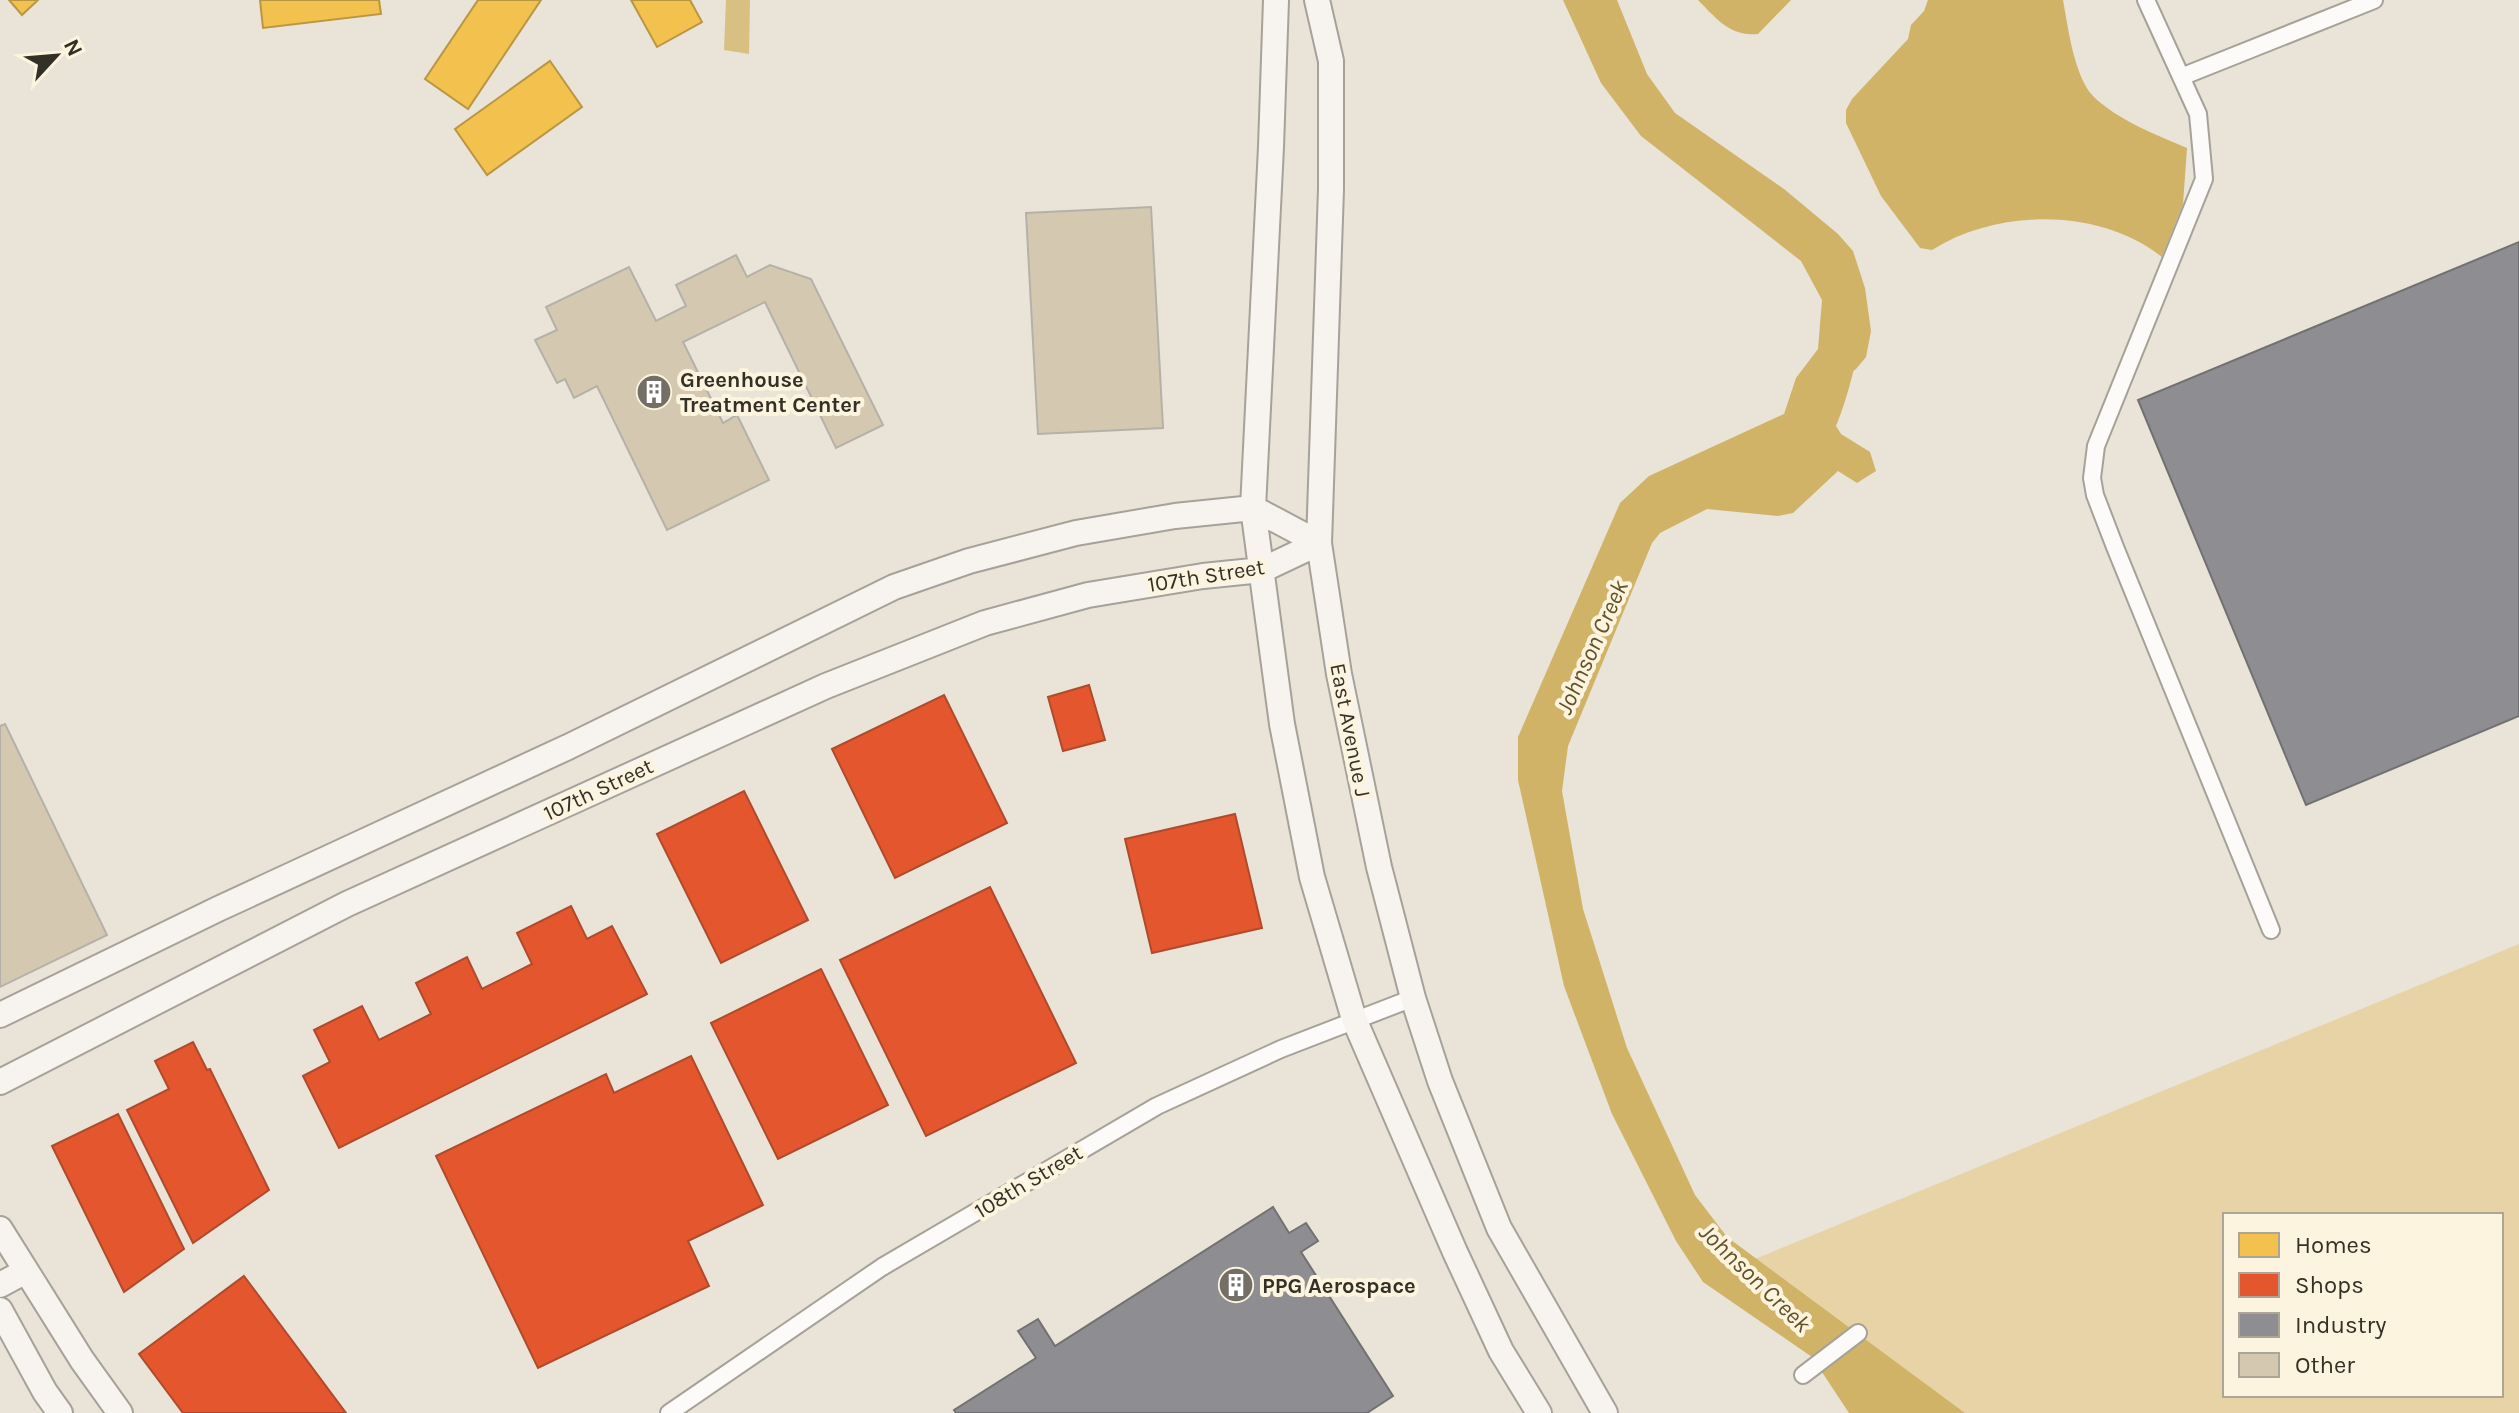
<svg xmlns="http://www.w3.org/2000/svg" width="2519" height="1413" font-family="Karla,sans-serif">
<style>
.green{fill:#e7d3a6;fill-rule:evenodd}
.forest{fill:#d8c083}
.water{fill:#d0b367}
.homes{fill:#f2c14e;stroke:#b99643;stroke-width:2}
.shops{fill:#e4572e;stroke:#af4b2c;stroke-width:2}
.industry{fill:#8d8d92;stroke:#727172;stroke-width:2}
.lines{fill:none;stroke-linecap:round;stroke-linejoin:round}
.river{stroke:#d0b367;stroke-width:36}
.building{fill:#d4c9b0;stroke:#b5b1a8;stroke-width:2}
.street-casing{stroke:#a6a299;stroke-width:20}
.secondary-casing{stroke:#a6a299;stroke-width:28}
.street{stroke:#fcfbf9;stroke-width:16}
.secondary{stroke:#f7f4ef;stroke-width:24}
.labels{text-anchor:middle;stroke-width:8;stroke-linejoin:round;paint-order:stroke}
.poi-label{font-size:22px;font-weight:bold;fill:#333028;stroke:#fdf4df;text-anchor:start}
.street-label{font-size:22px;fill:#333028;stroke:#fdf4df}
.water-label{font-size:24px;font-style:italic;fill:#635229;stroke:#fdf4df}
</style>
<rect width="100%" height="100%" fill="#e9e3d8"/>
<path class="green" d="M2519 944V1413H1965L1755 1259ZM2225 1215H2501V1395H2225Z"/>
<path class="forest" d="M726 0H750L749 54 724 50Z"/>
<path class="water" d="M1563 0H1617L1647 74 1675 113 1784 189 1838 234 1853 251 1865 288 1871 331 1866 357 1856 369 1837 383 1818 389V397L1841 434 1870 452 1876 471 1857 483 1838 471 1793 513 1778 516 1707 509 1660 533 1652 543 1568 746 1562 791 1583 909 1627 1048 1695 1195 1727 1237 1965 1413H1849L1812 1357 1703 1282 1676 1241 1612 1114 1564 986 1518 780V737L1620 503 1649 476 1784 414 1796 378 1818 349 1822 300 1801 261 1641 136 1601 83Z
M1698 0H1791L1758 34C1730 37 1716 18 1698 0Z
M1928 0H2063C2068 27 2074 76 2093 96 2117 120 2157 135 2187 148L2183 204 2162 257C2100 208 1999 208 1932 250L1920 248 1881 196 1846 123V110L1852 99 1908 39 1911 25 1924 11Z"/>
<path class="homes" d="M9 0H38L22 15Z
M260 0H379L381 14 263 28Z
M478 0H541L468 109 425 79Z
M631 0H690L702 22 657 47Z
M550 61 582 107 487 175 455 129Z"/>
<path class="shops" d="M1089 685 1105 740 1063 751 1048 697Z
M944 695 1007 823 895 878 832 749Z
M744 791 808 920 721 963 657 834Z
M1235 814 1262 928 1152 953 1125 839Z
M990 887 1076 1063 926 1136 840 960Z
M571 906 587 939 612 926 647 994 339 1148 303 1076 330 1062 314 1030 362 1006 379 1040 431 1014 416 983 467 957 482 989 532 964 517 933Z
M821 969 888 1105 778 1159 711 1023Z
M193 1042 207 1070 210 1069 269 1190 193 1243 127 1110 169 1089 155 1061Z
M691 1056 763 1205 688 1241 709 1286 538 1368 436 1156 606 1074 614 1093Z
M118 1114 184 1249 124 1292 52 1146Z
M244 1276 346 1413H183L139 1354Z"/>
<path class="industry" d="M2519 242V716L2306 805 2138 400Z
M1273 1207 1289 1233 1306 1223 1318 1241 1301 1252 1393 1396 1367 1413H956L954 1410 1036 1358 1018 1331 1038 1319 1055 1346Z"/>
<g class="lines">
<path class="river" d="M1803 447C1823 426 1836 367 1843 338"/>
</g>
<path class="building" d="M1151 207 1163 428 1038 434 1026 213Z
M736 255 747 277 770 265 811 279 883 425 836 448 765 302 683 342 723 423 737 415 769 480 667 530 597 386 574 398 565 379 557 383 535 340 557 330 546 307 629 267 656 321 686 306 676 285Z
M5 724 107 935 0 987V726Z"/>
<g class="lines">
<defs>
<path id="street" d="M2146 0 2198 114 2204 179 2096 446 2092 478 2095 495 2115 547 2271 930
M2181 77 2374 0
M1803 1375 1858 1333
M669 1413 882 1267 1157 1106 1281 1049 1413 998"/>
<path id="secondary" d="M1276 0 1271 147 1253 508 1282 724 1312 877 1354 1019 1455 1252 1501 1351 1539 1413
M1317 0 1331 61V189L1319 543 1339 674 1379 867 1413 998 1440 1081 1499 1228 1605 1413
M0 1015 218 909 568 747 894 587 969 561 1076 533 1175 516 1253 508 1319 543
M0 1082 347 904 826 686 985 623 1088 595 1203 576 1262 570 1319 543
M0 1229 82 1360 120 1413
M0 1285 26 1271
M0 1310 45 1392 60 1413"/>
</defs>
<use href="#street" class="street-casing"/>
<use href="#secondary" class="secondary-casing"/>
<use href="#street" class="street"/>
<use href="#secondary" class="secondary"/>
</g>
<defs>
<symbol id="building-disc" viewBox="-11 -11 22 22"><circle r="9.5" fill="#736f66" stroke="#fdf4df"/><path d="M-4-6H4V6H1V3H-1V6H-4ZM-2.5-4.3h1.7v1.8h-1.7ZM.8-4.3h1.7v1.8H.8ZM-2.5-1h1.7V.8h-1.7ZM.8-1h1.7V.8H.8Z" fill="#fff"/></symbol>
</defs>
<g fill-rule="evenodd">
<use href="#building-disc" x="634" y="372" width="40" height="40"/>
<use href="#building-disc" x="1216" y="1265" width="40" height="40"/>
</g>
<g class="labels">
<g class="poi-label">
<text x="680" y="387">Greenhouse<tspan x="680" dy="25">Treatment Center</tspan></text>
<text x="1262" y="1293">PPG Aerospace</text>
</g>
<g class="street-label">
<text transform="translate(1206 575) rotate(-9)" y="8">107th Street</text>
<text transform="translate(1351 730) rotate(79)" y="8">East Avenue J</text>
<text transform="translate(598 789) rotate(-25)" y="8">107th Street</text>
<text transform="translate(1028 1181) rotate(-31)" y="8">108th Street</text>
</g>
<g class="water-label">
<text transform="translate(1592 647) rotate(-66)" y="8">Johnson Creek</text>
<text transform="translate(1755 1278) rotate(44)" y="8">Johnson Creek</text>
</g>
</g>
<rect x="2223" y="1213" width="280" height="184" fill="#fdf4df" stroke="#aca696" stroke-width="2"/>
<rect x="2239" y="1233" width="40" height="24" fill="#f2c14e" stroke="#aca696" stroke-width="2"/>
<text x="2295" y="1253" font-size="24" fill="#333028">Homes</text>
<rect x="2239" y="1273" width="40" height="24" fill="#e4572e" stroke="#aca696" stroke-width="2"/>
<text x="2295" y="1293" font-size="24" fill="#333028">Shops</text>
<rect x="2239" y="1313" width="40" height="24" fill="#8d8d92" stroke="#aca696" stroke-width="2"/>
<text x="2295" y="1333" font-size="24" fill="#333028">Industry</text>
<rect x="2239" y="1353" width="40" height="24" fill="#d4c9b0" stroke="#aca696" stroke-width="2"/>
<text x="2295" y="1373" font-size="24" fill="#333028">Other</text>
<g transform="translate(56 56) rotate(64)" stroke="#fdf4df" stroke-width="6" paint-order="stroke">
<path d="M0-6L14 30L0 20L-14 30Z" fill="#333028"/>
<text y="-12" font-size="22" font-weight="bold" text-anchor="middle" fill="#333028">N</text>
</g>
</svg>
